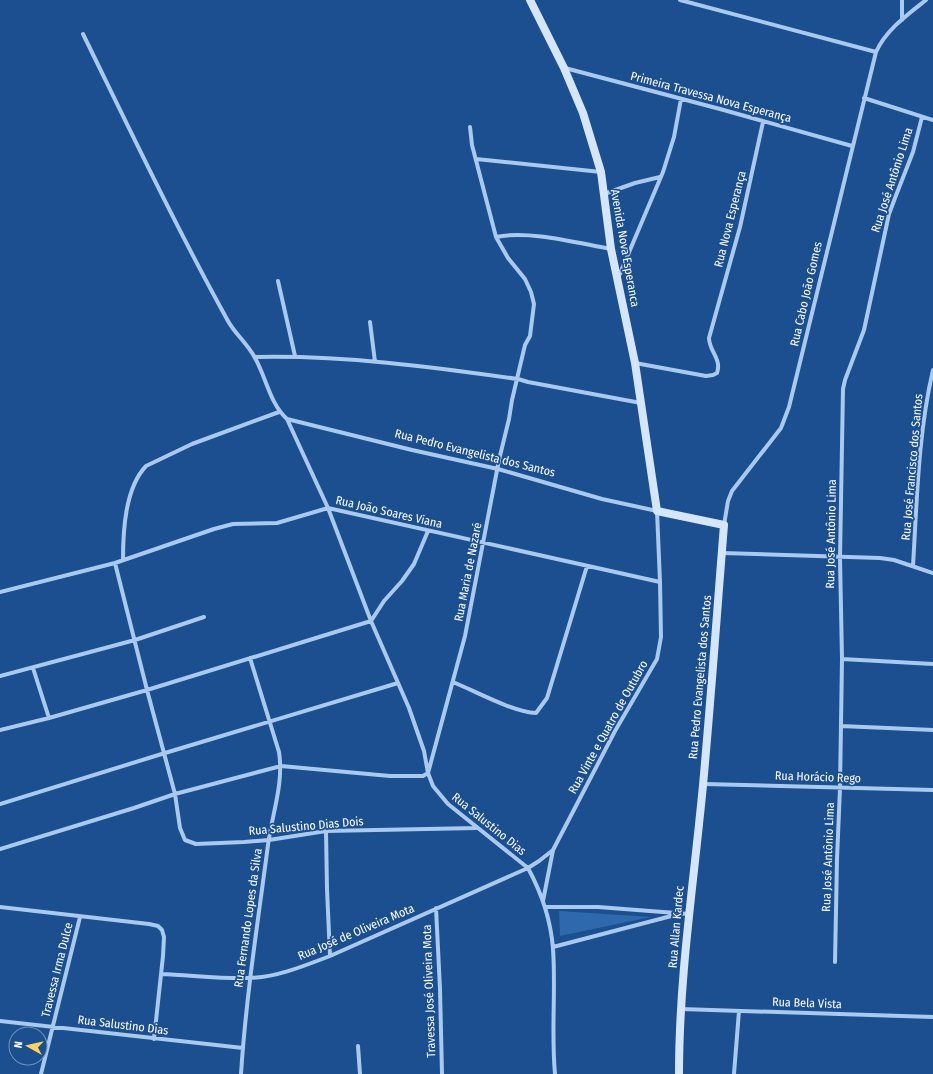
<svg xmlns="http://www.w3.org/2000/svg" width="933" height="1074" font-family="'Fira Sans Condensed',sans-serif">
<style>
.green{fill:#2e69ad}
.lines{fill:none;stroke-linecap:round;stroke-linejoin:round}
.street{stroke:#a9c9ee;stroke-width:4}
.secondary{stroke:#d6e6fa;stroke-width:8}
.labels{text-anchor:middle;stroke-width:3.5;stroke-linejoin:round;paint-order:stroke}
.street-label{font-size:12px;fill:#fff;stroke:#1b4f8f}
</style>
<rect width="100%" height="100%" fill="#1b4f8f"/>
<path class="green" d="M559 911 651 917 560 936Z"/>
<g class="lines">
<path class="street" d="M680 0 876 52
M902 0V20
M83 34C130 130 176 227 228 321 235 334 248 344 255 358 266 377 270 404 287 419L328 508 371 621 409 708 424 751 428 773 433 786 448 804 528 868 330 956C304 966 277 977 250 978 221 979 190 975 161 974
M565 68 720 109 852 146
M864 98 933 120
M476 159 601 172
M604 194 635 183 660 177
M496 237C529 230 577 243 611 249
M619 276 663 172 674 137 681 99
M278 281 295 356
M370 322 375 362
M255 357C343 355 431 367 518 379L528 382 641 403
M635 363 706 376 713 375 717 373C722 359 709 351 709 338L740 227 763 122
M287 419 412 450 498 469 602 499 657 511 660 582 661 637 657 659 615 731 553 850 539 861 528 868C541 892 551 921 553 949 556 990 551 1032 555 1074
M724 525 728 501 732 491 781 428 789 407 876 52C886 30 907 15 926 0
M722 553 880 558 894 560 933 573
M123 560C123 531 125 488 146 466L192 444 279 412
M115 563 147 690 175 794 180 828 185 840 196 844 244 842 269 840 326 831 477 828
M913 566C917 500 918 434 933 370
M0 592 115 563 214 529 233 524 277 523 328 508 660 582
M842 659 933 664
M33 668 49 718
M0 676 135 640 204 617
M453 682C475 691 513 712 536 713L547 698 587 566
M841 726 933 730
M0 730 49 718 147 690 371 621 384 601 402 581 414 564 428 531
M704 784 933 790
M0 804 165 753 398 683
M326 831 327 889 330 956
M0 849 134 808 175 794 281 766 390 776H423L428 773 465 636 499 460 509 419 512 400 525 345 530 336 534 304 531 292 525 279 508 258 496 237 472 145 470 127
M543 901 553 850
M0 907 149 924 158 926 162 930 164 937 163 956 154 1039
M545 907H598L689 914
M436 908 440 989 442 1074
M553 947 679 914
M835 962 837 859 840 788 842 659 840 558 843 389 845 380 864 330 889 214 895 198 913 152 922 117
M681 1009 933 1017
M0 1021 243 1048
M358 1046 360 1074
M41 1074 80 917
M241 1074C246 997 258 921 268 845 272 814 284 784 279 752L250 658
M734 1074 739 1011"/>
<path class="secondary" d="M530 0 564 68 583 113 601 172 611 249 635 363 657 511 724 525C717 612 711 698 703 785 694 881 679 977 679 1074"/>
</g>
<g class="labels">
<g class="street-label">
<text transform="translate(711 97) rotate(15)" y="4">Primeira Travessa Nova Esperança</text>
<text transform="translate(892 180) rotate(-72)" y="4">Rua José Antônio Lima</text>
<text transform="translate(730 219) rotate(-76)" y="4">Rua Nova Esperança</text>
<text transform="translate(625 248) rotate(80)" y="4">Avenida Nova Esperanca</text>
<text transform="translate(806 294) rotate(-77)" y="4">Rua Cabo João Gomes</text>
<text transform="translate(475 453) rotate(14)" y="4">Rua Pedro Evangelista dos Santos</text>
<text transform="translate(912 467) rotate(-85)" y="4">Rua José Francisco dos Santos</text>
<text transform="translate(389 512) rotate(13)" y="4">Rua João Soares Viana</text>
<text transform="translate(831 534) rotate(-89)" y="4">Rua José Antônio Lima</text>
<text transform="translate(468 572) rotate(-79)" y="4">Rua Maria de Nazaré</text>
<text transform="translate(700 677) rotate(-85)" y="4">Rua Pedro Evangelista dos Santos</text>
<text transform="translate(608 727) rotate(-61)" y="4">Rua Vinte e Quatro de Outubro</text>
<text transform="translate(818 777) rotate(2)" y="4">Rua Horácio Rego</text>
<text transform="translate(489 824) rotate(39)" y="4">Rua Salustino Dias</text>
<text transform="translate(306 826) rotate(-5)" y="4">Rua Salustino Dias Dois</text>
<text transform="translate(828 857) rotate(-88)" y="4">Rua José Antônio Lima</text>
<text transform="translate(248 918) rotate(-82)" y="4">Rua Fernando Lopes da Silva</text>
<text transform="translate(676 927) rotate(-85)" y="4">Rua Allan Kardec</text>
<text transform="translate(356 932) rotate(-23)" y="4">Rua José de Oliveira Mota</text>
<text transform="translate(57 970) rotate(-76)" y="4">Travessa Irma Dulce</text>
<text transform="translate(429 991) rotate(-92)" y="4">Travessa José Oliveira Mota</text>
<text transform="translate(807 1003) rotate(2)" y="4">Rua Bela Vista</text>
<text transform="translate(123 1025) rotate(7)" y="4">Rua Salustino Dias</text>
</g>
</g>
<g transform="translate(28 1046) rotate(278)"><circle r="19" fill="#1b4f8f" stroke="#7695bc"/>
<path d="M0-3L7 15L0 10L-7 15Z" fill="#ffd166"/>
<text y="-6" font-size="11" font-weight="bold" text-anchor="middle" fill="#ffffff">N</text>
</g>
</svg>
